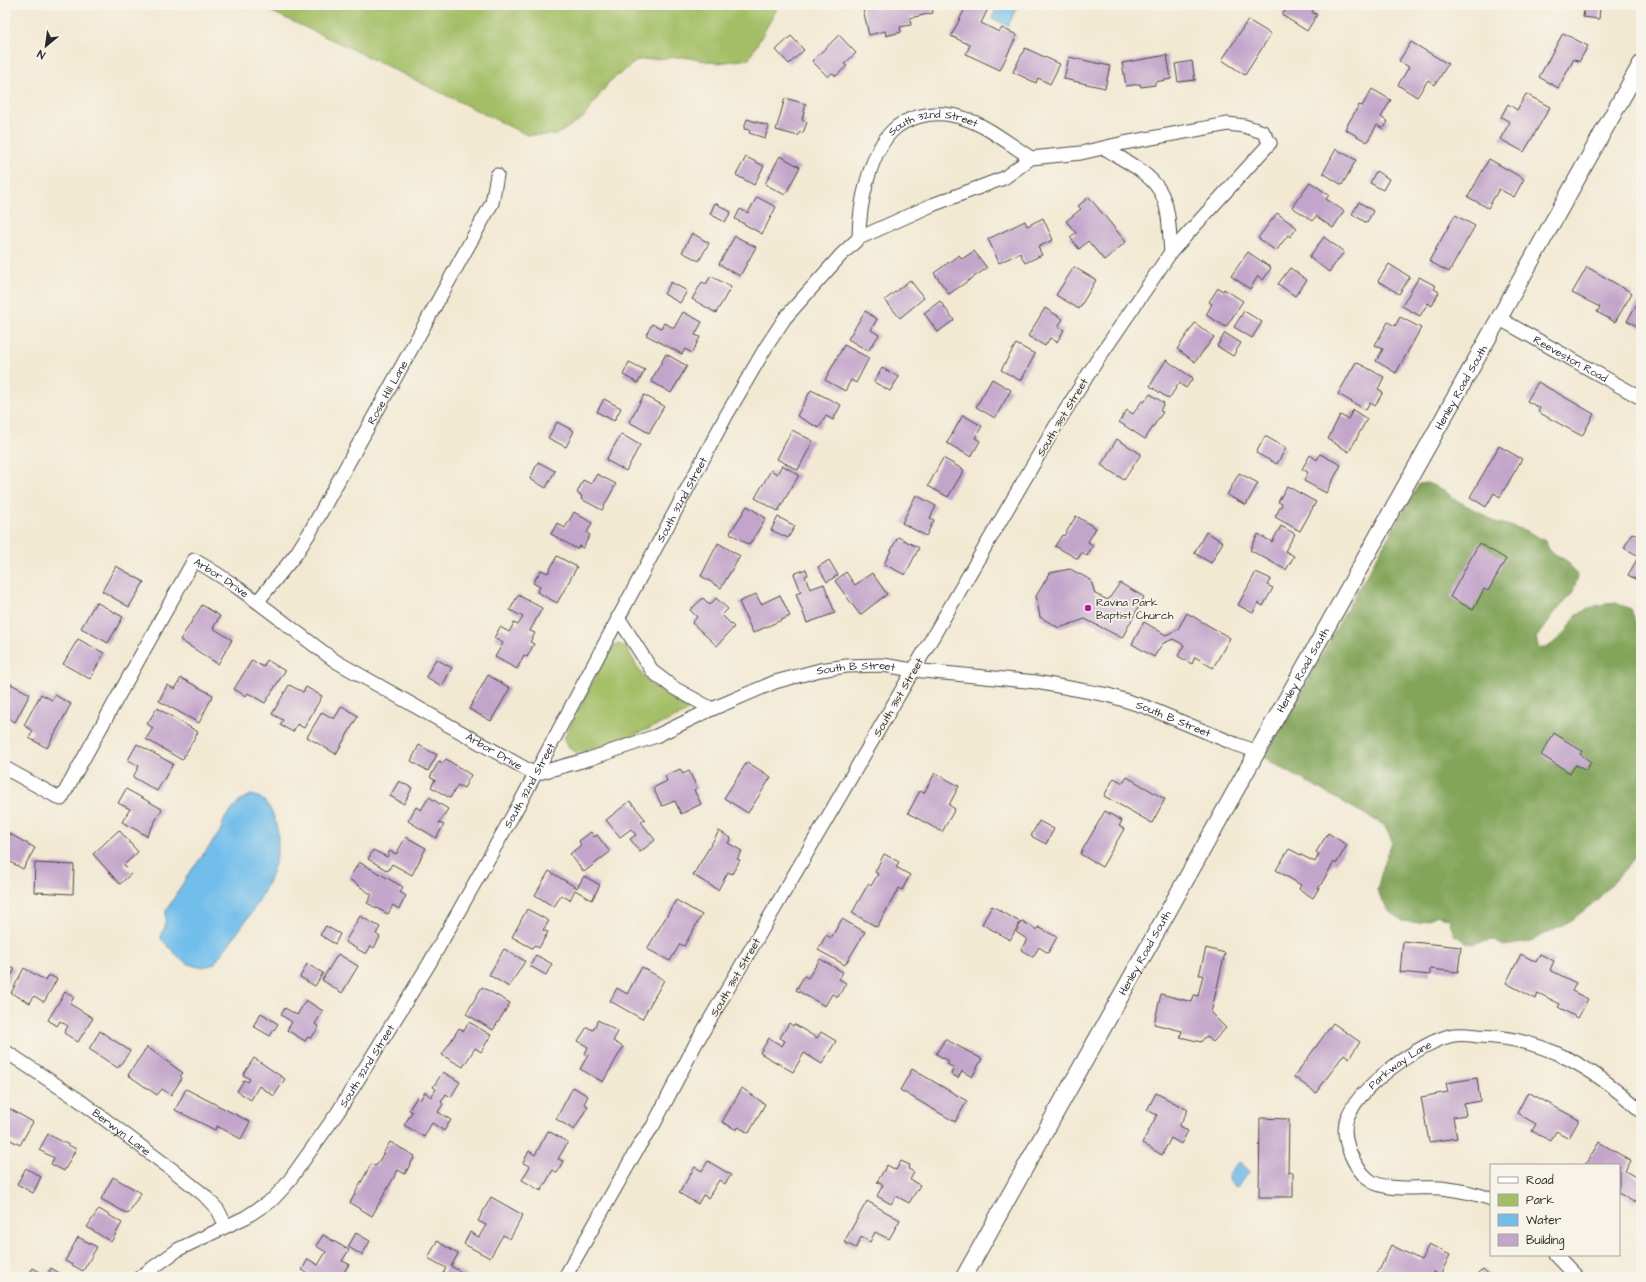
<svg xmlns="http://www.w3.org/2000/svg" width="1646" height="1282" font-family="'Architects Daughter',sans-serif">
<style>
.green{fill:#a3be65;stroke:#677448}
.forest{fill:#82a55a;stroke:#566842}
.water{fill:#71beeb;stroke:#4e748b}
.building{fill:#c3a5cb}
.lines{fill:none;stroke-linecap:round;stroke-linejoin:round}
.minor-casing{stroke:#494844;stroke-width:15}
.tertiary-casing{stroke:#494844;stroke-width:18}
.minor{stroke:#fff;stroke-width:13}
.tertiary{stroke:#fff;stroke-width:16}
.poi-dot{fill:#b5179e;stroke:#f7f3e8;stroke-width:1.5}
.labels{text-anchor:middle;stroke-width:3.5;stroke-linejoin:round;paint-order:stroke}
.street-label{font-size:11px;fill:#2b2b2b;stroke:#f7f3e8}
.poi-label{font-size:11px;fill:#2b2b2b;stroke:#f7f3e8;text-anchor:start}
</style>
<rect width="100%" height="100%" fill="#f7f3e8"/>
<filter id="ink" filterUnits="userSpaceOnUse"><feTurbulence type="fractalNoise" baseFrequency=".025" numOctaves="2"/><feDisplacementMap in="SourceGraphic" scale="8" xChannelSelector="R" yChannelSelector="G"/><feConvolveMatrix kernelMatrix="1 2 1 2 8 2 1 2 1" color-interpolation-filters="sRGB"/></filter>
<filter id="wash" filterUnits="userSpaceOnUse"><feTurbulence type="fractalNoise" baseFrequency=".012" numOctaves="4" result="noise"/><feDisplacementMap in="SourceGraphic" scale="16" xChannelSelector="R" yChannelSelector="G"/><feGaussianBlur stdDeviation="0.9" result="paint"/><feColorMatrix in="noise" values="0 0 0 0 0 0 0 0 0 0 0 0 0 0 0 0 0 1.4 0 .05"/><feComposite in="paint" operator="in"/></filter>
<g filter="url(#wash)">
<rect width="100%" height="100%" fill="#f2e9d3"/>
<path class="green" d="M257 5H779L749 59 717 63 683 57 638 60 609 82 583 118 556 135H527L356 51Z
M619 644 626 647C635 662 642 679 657 689 667 696 678 699 689 704V708L684 714C666 721 588 757 573 751 568 748 566 743 564 738L568 730 609 651 611 647Z"/>
<path class="forest" d="M1427 483 1444 490 1454 499 1479 512 1495 522 1525 530 1545 541 1550 551 1567 561 1578 577 1572 594 1560 606 1536 638 1539 649 1551 645 1566 632 1577 614 1598 605 1616 603 1631 609 1636 623 1641 626V851L1598 899 1572 920 1529 942 1504 946 1492 940 1470 944 1454 935 1449 919 1438 915 1420 923 1403 921 1388 911 1377 890 1382 871 1392 841 1384 825 1269 761 1264 756 1279 733 1352 600 1419 484Z"/>
<path class="water" d="M998 5H1018L1008 26 992 18Z
M251 795C264 797 269 805 274 817 293 869 242 925 214 964 188 974 177 954 161 939V933L165 927 166 911 188 875 220 832 225 818 241 800Z
M1241 1162 1249 1172 1239 1186 1236 1187 1230 1182 1228 1174 1237 1164Z"/>
<g id="blocks">
<path class="building" d="M862 5H904V7L913 5H932L933 13 910 18 911 25 900 27 901 32 886 36 885 31 869 35Z
M967 5H990L981 23 999 32 1002 28 1017 35 1000 70 966 54 970 45 951 36Z
M1289 5H1317L1312 12 1317 15 1307 31 1282 15Z
M1585 5H1605V8L1600 7 1599 19 1583 17Z
M1248 20 1271 34 1245 75 1222 60Z
M1563 33 1588 46 1579 62 1574 59 1558 88 1539 77Z
M839 35 856 53 844 64 847 66 836 76 832 73 828 77 812 61Z
M791 36 804 50 789 64 776 50Z
M1411 42 1448 64 1435 85 1428 80 1417 97 1398 85 1409 67 1399 61Z
M1025 48 1060 64 1050 84 1038 78 1036 83 1013 72Z
M1167 55 1171 79 1155 82V85L1141 87 1140 84 1126 86 1122 63Z
M1069 57 1110 66 1105 88 1064 79Z
M1192 61 1195 80 1178 82 1175 64Z
M1372 89 1391 100 1381 117 1388 122 1383 129 1377 125 1367 142 1345 129 1359 105 1362 106Z
M1526 94 1550 107 1524 152 1500 139 1510 122 1501 117 1508 104 1517 110Z
M785 98 806 104 802 120 807 122 803 133 800 132 798 136 776 130Z
M747 119 769 126 765 138 749 133 750 130 744 129Z
M1336 149 1356 160 1342 185 1323 173Z
M780 156 800 167 785 195 765 184Z
M746 157 764 166 754 185 736 175Z
M1489 159 1524 179 1514 197 1499 189 1488 208 1468 197Z
M1376 171 1389 179 1383 190 1370 183Z
M1310 182 1329 195 1326 199 1344 211 1333 228 1316 216 1313 221 1292 207Z
M757 197 776 207 762 234 735 219 740 209 748 213Z
M1089 197 1126 242 1104 260 1088 241 1079 249 1070 237 1076 233 1066 221 1081 209 1078 206Z
M1359 202 1373 211 1367 223 1352 214Z
M715 203 731 212 725 222 710 214Z
M1277 213 1297 228 1290 237 1288 235 1276 251 1258 238Z
M1455 215 1475 226 1449 272 1429 261Z
M1043 218 1053 240 1038 247 1042 255 1025 263 1020 253 999 263 988 239 1025 221 1027 226Z
M692 233 709 243 699 261 682 252Z
M735 236 756 247 740 276 719 264Z
M1324 237 1344 252 1329 272 1309 257Z
M974 251 987 268 949 294 934 273 959 255 962 259Z
M1248 252 1271 268 1263 280 1258 276 1250 289 1231 276Z
M1389 264 1410 277 1399 294 1378 281Z
M1074 267 1096 280 1079 309 1056 295Z
M1587 267 1632 293 1615 322 1597 312 1600 307 1572 293Z
M1290 268 1307 280 1295 296 1278 284Z
M711 276 731 287 716 313 692 299 702 282 706 284Z
M1419 277 1436 286 1434 289 1439 292 1432 306 1428 303 1420 316 1402 306Z
M910 280 924 298 900 318 885 300Z
M671 282 687 291 680 303 664 294Z
M1218 288 1223 291 1224 289 1243 301 1226 327 1206 315 1212 304 1209 302Z
M1639 300 1641 301V328L1627 321Z
M940 301 954 320 938 332 924 313Z
M1045 308 1063 319 1058 327 1064 330 1057 342 1050 338 1045 346 1028 336Z
M865 311 877 319 871 330 879 335 868 351 848 339Z
M1244 311 1262 322 1252 338 1234 327Z
M683 312 702 322 695 335 700 337 692 353 685 349 682 354 646 335 652 324 661 328 664 323 674 328Z
M1400 317 1421 328 1396 373 1376 361 1383 349 1375 345 1388 322 1395 326Z
M1195 323 1214 337 1195 362 1177 349Z
M1225 333 1241 343 1233 356 1217 346Z
M1016 344 1035 354 1021 381 1001 370Z
M844 345 869 358 856 383 851 380 845 391 825 380Z
M666 354 687 366 671 393 651 381Z
M1166 360 1193 378 1186 388 1179 383 1169 399 1150 386Z
M629 362 645 370 638 383 623 375Z
M1356 362 1384 377 1378 389 1383 392 1375 406 1370 403 1366 410 1338 394Z
M882 368 899 377 890 391 874 382Z
M992 379 1011 390 995 418 976 407Z
M1538 382 1594 414 1582 436 1538 412 1540 408 1527 401Z
M811 390 841 405 833 420 826 416 819 428 797 416Z
M1150 394 1164 403 1160 411 1163 412 1145 439 1119 422 1127 410 1133 414 1142 401 1144 402Z
M644 395 664 406 649 433 629 422Z
M604 399 621 408 614 421 597 412Z
M1353 410 1367 419 1349 452 1328 439 1340 415 1348 419Z
M963 415 982 426 975 438 980 441 971 457 947 443Z
M557 422 574 431 566 447 548 438Z
M792 430 813 441 798 470 777 459Z
M621 434 640 445 626 471 606 460Z
M1265 436 1286 448 1277 464 1256 453Z
M1117 439 1141 454 1124 480 1101 465Z
M1499 446 1522 459 1500 497 1494 493 1486 507 1470 497Z
M1320 454 1341 465 1326 493 1304 481 1308 472 1302 469 1310 455 1317 460Z
M943 458 964 470 948 497 928 486Z
M538 462 555 471 546 488 530 479Z
M782 465 799 475 778 511 755 498 771 470 777 474Z
M1239 473 1258 483 1246 505 1227 495Z
M597 474 616 484 602 510 581 499 582 496 577 493 583 480 591 484Z
M1287 486 1316 502 1300 531 1275 517 1282 504 1278 502Z
M916 495 936 506 930 518 934 520 926 536 902 523Z
M747 506 766 518 749 545 730 533Z
M574 512 592 523 587 533 590 535 583 548 579 546 577 549 551 534 557 523 565 528Z
M1076 516 1096 528 1088 542 1093 545 1087 556 1082 552 1078 559 1055 546 1062 535 1064 536Z
M778 517 795 526 788 538 771 530Z
M1281 526 1295 534 1285 551 1294 556 1286 570 1250 550 1258 534 1272 542Z
M1206 532 1223 542 1211 563 1194 553Z
M1632 533 1641 538V582L1628 575 1639 556 1624 548Z
M898 537 919 548 905 575 884 564Z
M718 543 740 556 721 588 701 576Z
M1479 543 1506 559 1488 591 1484 589 1473 610 1450 597Z
M557 556 577 567 557 603 537 592 540 587 533 583 541 570 548 573Z
M829 560 838 575 827 582 818 567Z
M116 566 144 582 129 607 102 591Z
M806 569 808 575 805 576 810 589 824 584 835 613 807 623 796 594 801 592 794 574Z
M1070 569 1091 580 1095 594 1108 600 1120 583 1144 597 1122 638 1085 619 1059 628 1040 617 1036 596 1050 573Z
M846 572 855 585 872 573 887 594 860 615 835 581Z
M1256 572 1271 579 1267 585 1273 588 1263 606 1258 603 1253 613 1238 605Z
M756 594 761 604 780 595 790 616 753 633 739 602Z
M518 595 542 608 530 631 535 633 530 642 534 644 527 657 524 655 517 669 495 657 503 643 494 638 500 627 509 632 514 623 518 625 523 617 510 610Z
M703 598 710 605 716 598 728 609 722 615 734 627 717 646 692 623 697 617 690 610Z
M96 602 123 617 108 643 81 628Z
M202 605 220 616 213 628 232 640 218 664 180 640Z
M1187 613 1230 638 1213 668 1195 657 1192 664 1178 656 1184 645 1173 639 1162 644 1154 657 1132 644 1144 622 1166 635 1178 629Z
M78 639 104 653 90 679 63 664Z
M436 659 452 668 442 686 426 677Z
M252 660 263 667 267 660 285 671 265 703 248 693 246 696 234 689Z
M488 675 510 688 491 721 469 709Z
M181 678 213 695 199 723 159 701 167 685 175 689Z
M5 681 30 694 15 722 5 716Z
M289 685 303 692 306 687 322 696 304 728 297 724 293 732 280 725 283 720 272 714Z
M41 694 52 700 55 695 71 704 47 748 29 738 33 731 24 725Z
M342 706 358 716 336 754 307 737 322 712 334 719Z
M157 708 198 732 182 760 146 739 153 728 147 724Z
M1554 733 1582 751 1580 754 1591 762 1586 771 1576 765 1570 773 1541 755Z
M137 744 173 764 157 791 133 777 139 766 128 760Z
M419 745 437 755 428 771 411 761Z
M446 759 471 775 464 788 458 785 450 798 431 787 435 780 430 777 439 761 443 763Z
M747 762 771 777 748 813 724 798Z
M680 769 683 774 689 771 697 788 694 790 701 804 681 814 675 801 662 806 653 788 667 781 665 776Z
M935 773 959 786 949 805 955 809 942 832 908 813 920 791 924 793Z
M1127 777 1165 799 1152 823 1104 796 1114 778 1123 783Z
M399 781 412 788 404 804 390 796Z
M126 789 162 809 147 836 122 822 130 809 118 803Z
M429 797 448 809 439 823 444 825 436 838 408 821 416 807 421 810Z
M630 801 645 819 641 822 655 840 640 852 630 839 636 835 631 829 620 837 606 820Z
M1105 811 1122 821 1119 826 1124 829 1102 867 1080 854Z
M1039 821 1054 829 1046 844 1031 836Z
M119 830 138 852 124 865 132 873 120 884 93 854Z
M5 831 35 848 23 869 5 859Z
M719 831 731 838 728 843 742 851 737 859 740 860 732 874 728 872 718 890 693 875Z
M591 832 594 837 597 835 610 852 584 872 570 854 581 845 579 841Z
M1328 833 1347 845 1336 864 1334 862 1313 898 1299 889 1301 885 1276 870 1289 849 1315 862 1319 854 1316 852Z
M406 837 426 848 412 875 392 864 388 871 368 859 373 850 387 857 390 851 396 854Z
M884 854 899 862 896 867 910 875 902 890 899 888 877 927 852 913 868 884 871 886 878 874 875 872Z
M359 862 403 887 400 892 406 896 399 909 393 905 388 914 367 903 372 895 349 879Z
M35 863 74 865 73 894 34 892Z
M549 871 577 888 584 876 600 885 592 900 575 890 570 900 561 895 554 907 535 895Z
M676 900 702 915 684 946 680 944 670 961 647 949Z
M992 906 1020 922 1010 940 982 924Z
M527 909 549 921 543 930 548 932 539 948 534 945 532 948 512 937Z
M360 916 380 927 376 934 380 937 374 948 371 946 366 954 345 942Z
M842 919 865 932 845 965 818 950 826 935 831 938Z
M1022 921 1037 930 1038 927 1057 937 1048 953 1039 947 1033 957 1021 950 1027 939 1016 932Z
M326 926 340 934 335 944 320 935Z
M1403 941 1461 947 1458 972 1430 969V975L1400 972Z
M1206 948 1225 953 1211 1013 1226 1028 1213 1042 1206 1036 1201 1042 1180 1037 1182 1031 1154 1024 1161 994 1192 1002 1194 995 1198 996 1203 975H1199Z
M504 949 525 961 509 987 489 975Z
M338 954 358 966 342 993 322 980Z
M1521 954 1536 962 1540 954 1554 961 1550 970 1576 983 1572 991 1588 999 1578 1018 1558 1007 1560 1004 1538 993 1536 999 1506 983Z
M536 955 552 964 546 975 530 966Z
M820 959 843 972 839 979 846 983 838 997 832 994 825 1006 796 990 804 976 808 978Z
M5 964 15 969 5 987Z
M307 964 323 973 315 986 300 977Z
M642 967 664 980 642 1019 610 1001 617 988 627 994Z
M24 968 46 981 49 975 57 979 44 1002 34 996 30 1003 11 993Z
M482 987 510 1003 493 1030 466 1014Z
M65 992 74 997 70 1004 93 1018 78 1042 64 1033 68 1026 60 1021 57 1026 48 1020Z
M306 1000 323 1011 315 1024 319 1027 311 1038 308 1037 305 1041 287 1030 292 1022 281 1015 285 1008 297 1015Z
M261 1013 278 1024 270 1036 253 1026Z
M598 1020 618 1032 613 1041 623 1047 603 1082 580 1069 588 1055 585 1054 588 1047 578 1041 587 1027 593 1030Z
M469 1022 491 1035 481 1052 475 1048 463 1067 442 1055 459 1028 464 1031Z
M789 1023 793 1026 794 1024 817 1038 821 1032 836 1041 822 1064 804 1053 793 1072 760 1053 769 1038 782 1046 785 1041 780 1038Z
M1333 1023 1360 1042 1349 1058 1344 1054 1316 1093 1294 1077Z
M100 1031 130 1051 118 1068 89 1049Z
M945 1039 982 1059 972 1077 962 1071 958 1078 951 1074 954 1068 947 1064 949 1061 936 1054Z
M147 1047 183 1073 180 1076 182 1078 171 1095 162 1089 157 1095 128 1075Z
M254 1058 285 1079 274 1096 259 1086 251 1100 237 1091 244 1080 248 1082 250 1079 243 1075Z
M912 1069 967 1101 955 1122 900 1090Z
M443 1072 460 1082 451 1097 446 1094 441 1102 443 1104 438 1112 451 1120 444 1131 432 1123 424 1137 404 1125 412 1112 409 1110 417 1097 420 1100 425 1092 431 1097 436 1089 433 1087Z
M1477 1078 1480 1101 1464 1104 1466 1115 1453 1117 1457 1138 1429 1142 1421 1097 1448 1092 1446 1083Z
M573 1087 588 1096 584 1104 588 1106 574 1130 556 1119Z
M742 1088 765 1104 749 1133 738 1127 737 1130 722 1122Z
M186 1089 250 1122 241 1139 217 1126 215 1130 175 1110Z
M1528 1092 1579 1120 1569 1138 1556 1131 1551 1141 1532 1131 1536 1124 1517 1113Z
M1156 1093 1188 1110 1179 1126 1188 1131 1181 1144 1171 1138 1162 1155 1142 1143 1157 1115 1147 1110Z
M5 1106 33 1122 20 1145 5 1137Z
M1260 1118 1289 1119 1288 1173 1293 1172V1197H1259Z
M548 1131 568 1142 558 1159 563 1161 557 1173 553 1170 541 1191 522 1180 530 1166 523 1163 529 1151 535 1155Z
M48 1134 76 1149 64 1171 51 1164 54 1158 39 1150Z
M390 1142 415 1156 405 1174 398 1170 372 1216 350 1203 371 1164 376 1166Z
M1599 1142 1631 1161 1625 1171 1641 1180V1192L1635 1203 1619 1193V1165H1585Z
M708 1161 731 1175 725 1184 719 1180 708 1198 703 1195 698 1204 679 1193 695 1167 702 1171Z
M901 1161 910 1165 908 1169 914 1172 910 1180 920 1185 909 1203 896 1196 891 1204 877 1196 883 1185 877 1182 887 1165 896 1170Z
M26 1168 41 1177 33 1193 17 1184Z
M113 1177 141 1193 128 1214 101 1199Z
M491 1197 523 1215 510 1239 503 1235 490 1258 464 1244 470 1232 479 1237 486 1225 478 1221Z
M867 1201 900 1220 889 1239 875 1232 870 1242 861 1237 856 1248 844 1242Z
M99 1209 122 1223 111 1242 87 1227Z
M356 1233 370 1241 362 1255 348 1247Z
M323 1235 349 1250 342 1261 349 1264 341 1277 335 1274 333 1277H315L302 1270 308 1259 318 1265 326 1252 316 1246Z
M78 1237 97 1247 83 1271 65 1261Z
M437 1241 458 1254 451 1266 469 1277H441L446 1268 428 1258Z
M1429 1244 1450 1255 1440 1275 1433 1272 1431 1277H1382L1377 1274 1391 1245 1421 1260Z
M33 1268 47 1276 51 1268 66 1277H27Z
M1483 1269 1492 1277H1475Z"/>
</g>
</g>
<g filter="url(#ink)">
<use href="#blocks" fill-opacity="0" stroke="#494844" stroke-width="1"/>
<g class="lines">
<defs>
<g id="minor">
<path d="M1106 149C1123 160 1149 172 1160 191 1170 208 1169 232 1171 252"/>
<path id="s1" d="M859 238C859 206 869 156 891 132 905 117 932 111 951 115 981 120 1006 142 1031 158"/>
<path id="s2" d="M1500 319 1641 398"/>
<path id="s3" d="M258 601 296 554 310 532 492 203 497 175"/>
<path d="M618 617 653 672 674 688 712 709"/>
<path id="s4" d="M5 768 61 799 194 560C246 589 289 628 337 662L535 774 589 759 656 736 712 709 775 682 820 670 847 666 883 665 913 670 1036 682 1108 695 1146 707 1235 744 1256 751"/>
<path id="s5" d="M5 1051 79 1100 174 1171 204 1195 218 1210 226 1226"/>
<path id="s6" d="M1491 1199C1475 1193 1458 1190 1441 1188 1420 1186 1385 1193 1368 1179 1353 1166 1342 1140 1346 1122 1353 1090 1423 1040 1454 1035 1461 1034 1470 1035 1478 1036 1543 1037 1594 1068 1641 1111"/>
<path d="M1556 1255 1577 1277"/>
<path id="s7" d="M140 1277 179 1249 246 1217 273 1199 286 1185 338 1112 429 964 522 799 726 416 766 347 785 318 841 255 859 238 932 205 1004 178 1031 158 1081 153 1124 143 1228 124 1244 126 1263 132 1270 143 1171 252 1096 362 1055 427 695 1045 653 1126 640 1144 565 1277"/>
</g>
<g id="tertiary">
<path id="s8" d="M964 1277C1188 872 1416 469 1641 64"/>
</g>
</defs>
<use href="#minor" class="minor-casing"/>
<use href="#tertiary" class="tertiary-casing"/>
<use href="#minor" class="minor"/>
<use href="#tertiary" class="tertiary"/>
</g>
</g>
<circle class="poi-dot" cx="1088" cy="608" r="4"/>
<g class="labels">
<g class="street-label">
<text dy="4" stroke="none"><textPath href="#s1" startOffset="158">South 32nd Street</textPath></text>
<text dy="4" stroke="none"><textPath href="#s2" startOffset="81">Reeveston Road</textPath></text>
<text dy="4" stroke="none"><textPath href="#s8" startOffset="1019">Henley Road South</textPath></text>
<text dy="4" stroke="none"><textPath href="#s3" startOffset="246">Rose Hill Lane</textPath></text>
<text transform="translate(1062 417) rotate(-59)" y="4">South 31st Street</text>
<text dy="4" stroke="none"><textPath href="#s7" startOffset="966">South 32nd Street</textPath></text>
<text dy="4" stroke="none"><textPath href="#s4" startOffset="370">Arbor Drive</textPath></text>
<text dy="4" stroke="none"><textPath href="#s4" startOffset="1081">South B Street</textPath></text>
<text dy="4" stroke="none"><textPath href="#s8" startOffset="695">Henley Road South</textPath></text>
<text transform="translate(898 697) rotate(-60)" y="4">South 31st Street</text>
<text dy="4" stroke="none"><textPath href="#s4" startOffset="1405">South B Street</textPath></text>
<text dy="4" stroke="none"><textPath href="#s4" startOffset="694">Arbor Drive</textPath></text>
<text dy="4" stroke="none"><textPath href="#s7" startOffset="642">South 32nd Street</textPath></text>
<text dy="4" stroke="none"><textPath href="#s8" startOffset="371">Henley Road South</textPath></text>
<text transform="translate(735 977) rotate(-60)" y="4">South 31st Street</text>
<text dy="4" stroke="none"><textPath href="#s7" startOffset="318">South 32nd Street</textPath></text>
<text dy="4" stroke="none"><textPath href="#s6" startOffset="270">Parkway Lane</textPath></text>
<text dy="4" stroke="none"><textPath href="#s5" startOffset="142">Berwyn Lane</textPath></text>
</g>
<g class="poi-label">
<text x="1096" y="606">Ravina Park<tspan x="1096" dy="13">Baptist Church</tspan></text>
</g>
</g>
<rect width="1646" height="1282" fill="none" stroke="#f7f3e8" stroke-width="20"/>
<rect x="1490" y="1164" width="130" height="92" fill="#f7f3e8" stroke="#a5a39c"/>
<rect x="1498" y="1177" width="20" height="6" fill="#ffffff" stroke="#a5a39c"/>
<text x="1526" y="1184" font-size="12" fill="#2b2b2b">Road</text>
<rect x="1498" y="1194" width="20" height="12" fill="#a3be65" stroke="#a5a39c"/>
<text x="1526" y="1204" font-size="12" fill="#2b2b2b">Park</text>
<rect x="1498" y="1214" width="20" height="12" fill="#71beeb" stroke="#a5a39c"/>
<text x="1526" y="1224" font-size="12" fill="#2b2b2b">Water</text>
<rect x="1498" y="1234" width="20" height="12" fill="#c3a5cb" stroke="#a5a39c"/>
<text x="1526" y="1244" font-size="12" fill="#2b2b2b">Building</text>
<g transform="translate(46 46) rotate(209)" stroke="#f7f3e8" stroke-width="3" paint-order="stroke">
<path d="M0-3L7 15L0 10L-7 15Z" fill="#2b2b2b"/>
<text y="-6" font-size="11" font-weight="bold" text-anchor="middle" fill="#2b2b2b">N</text>
</g>
</svg>
